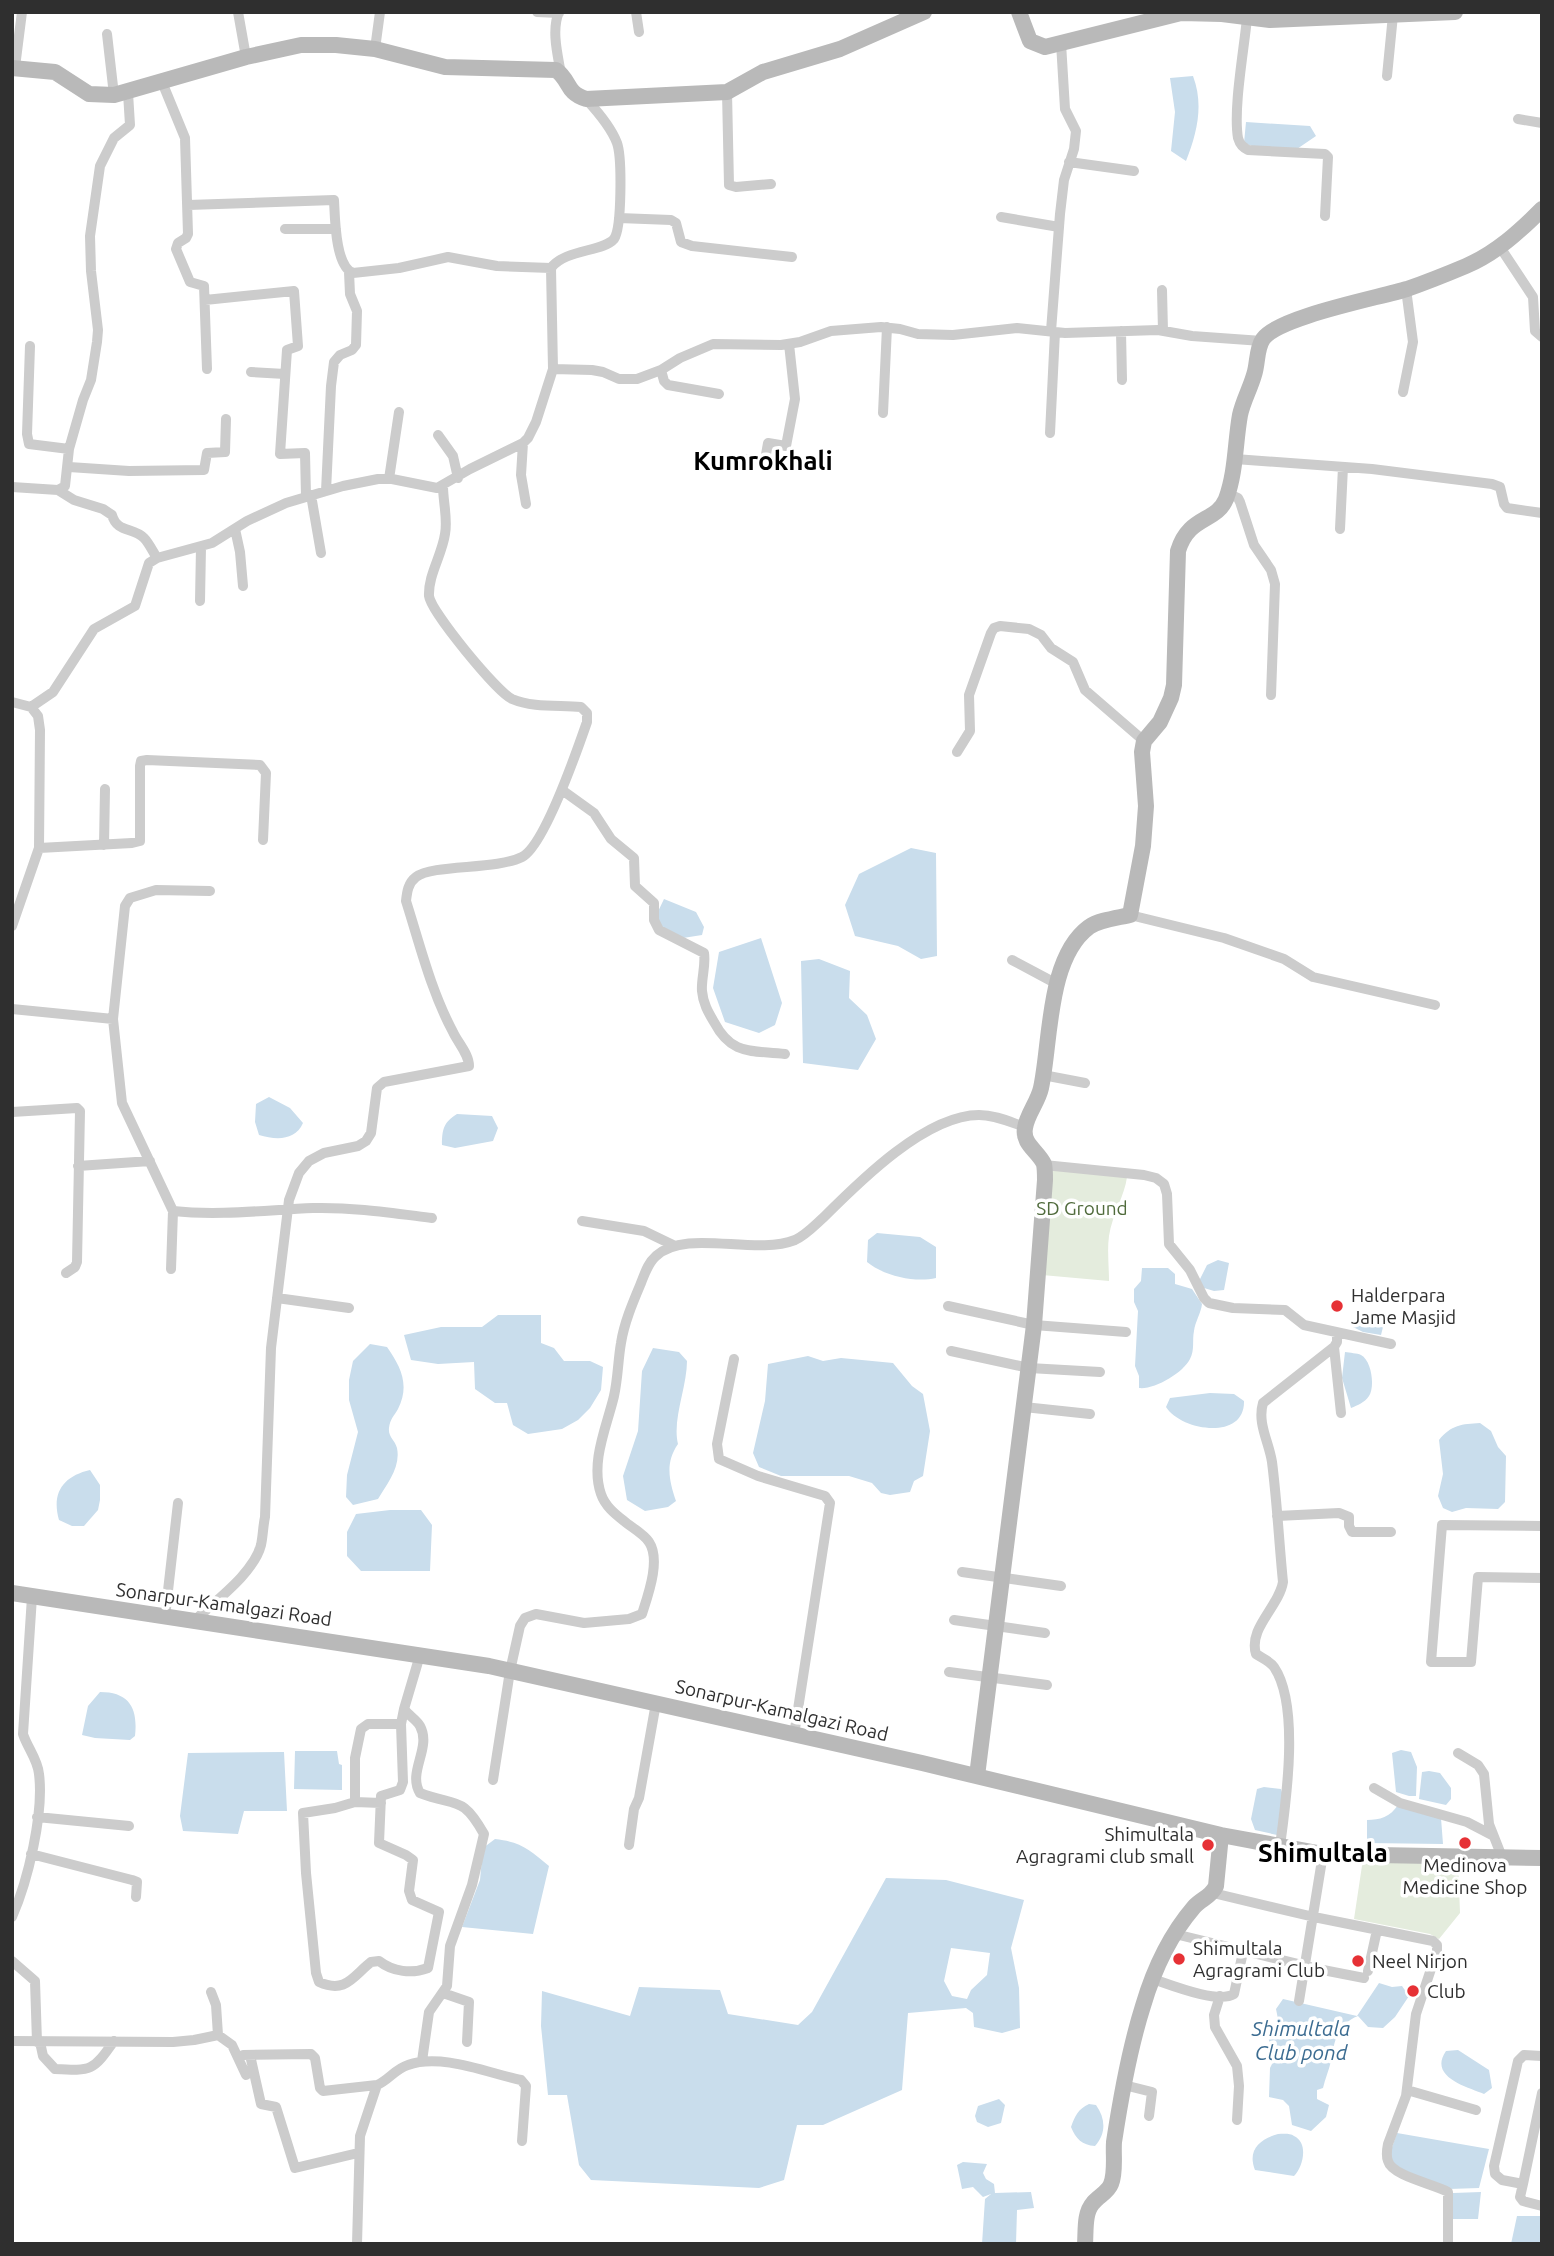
<svg xmlns="http://www.w3.org/2000/svg" width="1554" height="2256" font-family="Ubuntu,sans-serif">
<style>
.green{fill:#e4ecdd}
.water{fill:#c9ddec;fill-rule:evenodd}
.lines{fill:none;stroke-linecap:round;stroke-linejoin:round}
.street{stroke:#ccc;stroke-width:10}
.secondary{stroke:#b9b9b9;stroke-width:16}
.poi-dot{fill:#e63135;stroke:#fff;stroke-width:2.5}
.labels{text-anchor:middle;stroke-width:7;stroke-linejoin:round;paint-order:stroke}
.park-label{font-size:19px;fill:#506b3c;stroke:#fff}
.poi-label{font-size:19px;fill:#2f2f2f;stroke:#fff;text-anchor:start}
.street-label{font-size:19px;fill:#2f2f2f;stroke:#fff}
.water-label{font-size:21px;font-style:italic;fill:#3c6c91;stroke:#fff}
.district-label{font-size:26px;font-weight:bold;fill:#000;stroke:#fff}
</style>
<rect width="100%" height="100%" fill="#fff"/>
<path class="green" d="M1048 1168 1127 1177C1125 1195 1112 1215 1109 1236 1107 1250 1109 1266 1109 1281L1042 1275Z
M1363 1859 1458 1860 1460 1913 1439 1939 1430 1934 1354 1919Z"/>
<path class="water" d="M1193 76C1204 105 1197 133 1186 161L1171 151 1175 112 1170 78Z
M1246 122 1310 126 1316 136 1294 151 1260 149 1244 143Z
M911 848 936 853 937 956 921 959 898 946 855 936 845 905 859 874Z
M664 899 696 912 704 927 702 935 683 938 653 922Z
M761 938 782 1003 775 1025 759 1033 725 1022 713 988 719 952Z
M819 959 850 971 849 998 867 1015 876 1039 858 1070 803 1063 801 961Z
M269 1097 290 1108 303 1123C295 1141 276 1140 259 1135L255 1122 256 1104Z
M457 1114 492 1116 498 1128 493 1141 455 1148 442 1145C442 1129 444 1122 457 1114Z
M877 1233 920 1237 936 1247V1278C915 1283 884 1276 867 1262L868 1240Z
M1218 1260 1229 1263 1224 1290 1214 1291 1204 1288 1199 1281 1207 1265Z
M1142 1268H1168L1175 1274V1284L1192 1289 1202 1304C1201 1313 1195 1322 1194 1331 1192 1340 1195 1350 1190 1359 1183 1373 1154 1390 1139 1388V1376L1135 1366 1138 1311 1134 1302V1289L1141 1281Z
M1372 1313 1383 1327 1381 1335 1363 1332 1351 1326 1356 1314Z
M498 1315H541V1343L554 1348 564 1361H590L603 1367 601 1390 590 1408 578 1420 562 1429 528 1434 513 1425 507 1403H495L475 1389 474 1362 438 1364 411 1360 404 1335 441 1327H482Z
M370 1344 387 1347C401 1367 410 1385 398 1409 394 1416 390 1419 389 1428 388 1437 395 1440 397 1448 401 1467 387 1484 378 1499L353 1505 346 1497 347 1475 358 1432 349 1400V1380L353 1361Z
M653 1348 679 1352 687 1361C687 1387 672 1420 678 1444 665 1463 669 1480 676 1501L668 1507 645 1511 627 1500 623 1476 638 1431 642 1371Z
M1345 1352C1350 1353 1357 1353 1361 1355 1372 1361 1375 1387 1369 1396 1364 1403 1358 1405 1351 1408L1342 1378Z
M808 1356 823 1361 841 1358 893 1363 912 1386 923 1394 930 1431 923 1476 914 1481 910 1492 890 1495 881 1493 872 1483 849 1476H781L759 1467 753 1453 765 1401 768 1364Z
M1210 1393 1234 1394 1244 1401C1245 1441 1181 1431 1166 1407L1170 1398Z
M1480 1423 1491 1431 1498 1447 1506 1456 1505 1502 1498 1509 1466 1508 1452 1512 1443 1508 1438 1496 1443 1474 1439 1440C1451 1425 1462 1424 1480 1423Z
M90 1470 100 1485V1500L98 1510 84 1526H72L59 1520C51 1492 64 1476 90 1470Z
M390 1510H421L432 1525 430 1571H361L347 1556V1532L356 1514Z
M100 1692C130 1692 138 1709 135 1736L130 1740 95 1738 82 1735 88 1706Z
M1401 1750 1411 1752 1417 1767 1416 1796H1409L1396 1792 1392 1753Z
M295 1751H337L339 1764 342 1765V1790L294 1789Z
M284 1752 287 1811H244L238 1834 183 1831 180 1816 188 1753Z
M1429 1771 1440 1773 1451 1788V1799L1446 1805 1419 1799 1422 1772Z
M1264 1787 1281 1789 1283 1796 1277 1835 1255 1830 1251 1819 1257 1789Z
M1398 1805 1441 1818 1443 1844 1367 1843V1820C1380 1820 1390 1817 1398 1805Z
M495 1839C521 1842 529 1849 549 1866L533 1934 462 1927 480 1880 483 1848Z
M886 1878 946 1880 1024 1900 1011 1948 1019 1988 1020 2028 1002 2033 974 2027 973 2013 966 2008 908 2013 902 2090 823 2125H797L784 2180 759 2188 591 2180 579 2165 567 2095H548L541 2026 542 1991 630 2016 639 1987 720 1990 728 2014 798 2025 812 2012ZM951 1948 990 1953 987 1975 971 1990 967 1999 952 1996 944 1981Z
M1379 1983 1392 1987 1402 1986 1409 1996 1395 2017 1383 2028 1368 2027 1358 2016C1337 2024 1334 2042 1331 2061 1329 2070 1325 2079 1323 2088L1317 2090V2099L1329 2105 1326 2117 1311 2131 1292 2125 1289 2106 1283 2100 1269 2097 1270 2068 1274 2060C1270 2038 1263 2041 1278 2019L1276 2009 1283 1999 1357 2016Z
M1458 2050 1489 2070 1492 2088 1484 2094C1467 2087 1428 2077 1446 2051Z
M999 2099 1005 2105 1001 2123 988 2127 977 2122 975 2116 978 2106Z
M1089 2104 1096 2105C1106 2119 1106 2134 1095 2146 1082 2145 1076 2139 1071 2127 1075 2116 1078 2109 1089 2104Z
M1397 2133 1489 2149 1479 2188 1449 2189 1391 2168 1389 2156Z
M1278 2134C1283 2134 1290 2133 1294 2136 1309 2143 1303 2167 1294 2176L1255 2170C1247 2150 1260 2139 1278 2134Z
M963 2162 987 2164 983 2173 986 2179 994 2184 995 2193 1031 2192 1034 2208 1017 2210 1016 2244H982L985 2199 991 2194 983 2197 973 2187 962 2189 957 2165Z
M1481 2192 1478 2219H1453V2193Z
M1517 2216H1542V2244H1511Z"/>
<g class="lines">
<path class="street" d="M238 12 246 57
M537 12 559 13
M559 12C551 30 558 56 561 74
M636 12 639 32
M1247 18C1244 50 1233 109 1238 138 1240 145 1243 147 1248 150L1325 154 1328 157 1325 216
M107 34 114 95
M375 49 380 12
M15 67 22 12
M1387 76 1393 15
M162 82 185 138 188 234 186 238 178 243 176 249 190 282 204 286 207 369
M727 92 729 185 736 187 771 184
M1518 119 1542 123
M1069 162 1134 171
M188 205 334 200C335 217 335 266 353 273L399 268 448 257 497 266 551 268
M1001 217 1059 227
M619 218 671 220 676 223 681 242 692 246 792 257
M285 229H336
M1500 247 1533 297 1535 331 1542 337
M1162 290 1163 331
M205 300 294 291 298 346 287 350 280 454 305 453 306 496
M1051 331 1060 214 1064 180 1074 149 1076 131 1065 109 1061 43
M1121 331 1122 380
M30 346 27 434 29 444 69 449
M553 369 592 370 603 372 619 379H637L661 370 680 358 713 344 781 345 800 342 831 331 881 327 900 329 918 334 953 335 1017 328 1065 333 1158 330 1192 336 1262 341
M661 370 664 381 668 385 719 394
M251 372 285 374
M1403 392 1413 342 1406 289
M883 413 887 327
M1050 433 1055 332
M438 435 453 456 458 478
M523 443 521 475 526 504
M720 459 765 460 768 443 786 446 795 399 789 344
M1235 459 1372 469 1492 484 1500 487 1504 504 1507 508 1542 513
M69 467 129 471 204 470 207 453 225 452 226 419
M389 479 399 412
M12 487 58 490 65 486 69 449 83 400 91 380 97 342 98 330 91 271 90 236 100 166 114 138 130 125 128 93
M58 490 74 500 103 509 112 515C117 533 133 527 144 538 149 543 153 552 157 558
M326 491 331 386 334 362 340 355 352 350 356 345 357 311 350 294 349 272
M1227 493 1238 498 1240 502 1254 545 1271 570 1275 584 1271 695
M311 495 321 553
M235 529 240 552 243 586
M1340 529 1343 467
M200 601 201 547
M12 702 31 707 38 716 40 730 39 848 12 926
M31 707 53 692 94 629 135 606 149 563 157 558 212 543 247 521 286 503 343 486 378 479H392L437 488 470 469 523 443 528 438 536 422 553 369 551 268C565 249 603 252 614 239 622 228 622 157 617 143 611 127 598 112 586 99
M957 752 970 731 969 695 991 633 994 628 1000 626 1029 629 1041 635 1051 648 1073 662 1085 690 1144 741
M562 790 594 813 611 839 634 858 635 886 654 903V920L659 930 704 953C706 966 701 979 702 991 703 1003 708 1012 714 1022 732 1056 751 1050 785 1054
M104 845 105 789
M39 848 132 843 140 841V766L141 761 147 760 260 765 266 773 263 840
M210 891 156 890 130 898 125 906 113 1019 122 1103 173 1211C219 1216 266 1210 313 1208 353 1207 392 1213 432 1218
M1130 915 1224 938 1284 959 1313 977 1435 1005
M1012 960 1057 984
M12 1009 113 1019
M1043 1075 1085 1083
M12 1112 77 1108 80 1111 77 1262 75 1267 66 1273
M1044 1165 1144 1175 1156 1178 1164 1184 1167 1194 1169 1244 1190 1270 1204 1298 1209 1303 1233 1308 1285 1310 1304 1325 1391 1344
M78 1166 150 1161
M582 1221 644 1231 673 1245
M171 1269 173 1211
M277 1298 349 1308
M948 1306 1034 1325 1126 1332
M1334 1347 1341 1413
M951 1351 1029 1368 1100 1372
M734 1359 717 1444 719 1459 758 1476 825 1496 830 1503 794 1735
M1024 1407 1090 1414
M1277 1516 1339 1513 1349 1517V1526L1352 1532H1391
M1542 1526 1442 1525 1431 1662H1471L1478 1577 1542 1578
M962 1572 1061 1586
M165 1617 178 1503
M195 1620C215 1601 254 1573 261 1545 263 1536 263 1526 265 1517L271 1348 289 1200 299 1173 309 1161 324 1153 358 1146 366 1141 371 1133 377 1088 384 1082 469 1066C469 1054 458 1043 453 1032 431 991 420 945 406 901 407 892 408 883 416 877 433 864 496 870 522 857 544 846 578 748 587 722V713L581 707C559 705 533 708 512 699 497 692 431 612 429 596 428 575 442 555 445 534 448 519 443 502 443 486
M954 1620 1045 1633
M420 1655 404 1709C409 1716 416 1719 420 1726 432 1748 407 1772 420 1793 457 1807 462 1795 484 1834L472 1885 450 1946 447 1986 429 2012 422 2061
M949 1672 1047 1685
M401 1724H368L361 1729 355 1758V1802L335 1808 303 1813 306 1873 316 1973 319 1982C346 1994 353 1976 371 1962L379 1961C393 1972 412 1974 428 1968L439 1912 412 1900 409 1891 413 1860 406 1855 379 1843 381 1796 400 1790 403 1782 401 1724 404 1709
M1458 1753 1478 1765 1484 1774 1489 1824 1502 1857
M493 1780 510 1671 520 1626 525 1618 536 1614 584 1623 629 1619 642 1614C648 1595 661 1560 649 1542 644 1534 631 1527 624 1521 615 1514 605 1506 601 1494 590 1462 607 1426 614 1396 618 1378 618 1360 621 1343 624 1323 633 1302 641 1283 645 1273 648 1263 656 1256 686 1228 754 1256 795 1240 806 1235 815 1225 824 1217 860 1181 926 1115 979 1115 995 1115 1010 1122 1025 1127
M1374 1788 1400 1803 1467 1822 1492 1835
M355 1802 381 1803
M37 1817 129 1826
M629 1845 634 1809 639 1798 656 1703
M1280 1846C1286 1802 1300 1705 1274 1667 1270 1661 1262 1658 1256 1654 1248 1628 1279 1607 1283 1582 1279 1542 1277 1501 1272 1462 1269 1442 1257 1423 1263 1403L1334 1347 1337 1342V1333
M31 1854 132 1880 137 1882 136 1897
M1213 1893 1314 1917 1433 1941 1437 1945V1951L1416 2014 1406 2096 1388 2144C1387 2149 1386 2156 1388 2161 1392 2176 1434 2184 1448 2192V2244
M12 1917C28 1881 44 1813 39 1774 38 1760 27 1747 23 1734L32 1597
M1175 1934 1323 1970 1364 1978
M12 1961 35 1981 37 2042
M1368 1971 1377 1930
M1153 1979C1171 1985 1218 2004 1234 1994L1243 1952
M211 1992 216 2005 218 2035
M443 1993 469 2002 467 2042
M1220 1996 1214 2015 1215 2027 1237 2066 1239 2086 1237 2120
M1299 2001 1323 1854
M12 2041 173 2042 194 2040 218 2035 232 2045 246 2075
M40 2042 43 2056 55 2069C92 2071 93 2071 114 2041
M243 2055 311 2054 315 2058 320 2088 323 2091 377 2085
M250 2055 261 2104 276 2107 295 2168 358 2153
M1542 2056 1524 2055 1518 2061 1494 2166 1495 2174 1502 2180 1523 2184 1520 2197 1523 2201 1542 2206
M1124 2085 1152 2092 1149 2116
M1407 2090 1476 2110
M1523 2184 1542 2093
M357 2244 360 2136 377 2085C389 2080 395 2069 408 2065 441 2053 488 2073 521 2080L526 2086 522 2141"/>
<path class="secondary" d="M1019 12 1030 41 1045 47 1181 13 1222 14 1270 20 1455 12
M12 68 55 72 89 94 114 95 246 57 301 45H336L375 49 445 67 556 70C571 81 565 92 586 99L727 92 763 72 840 49 924 12
M12 1593 489 1666 922 1763 1221 1835 1323 1854 1542 1858
M977 1776 1034 1325 1045 1180C1045 1176 1045 1169 1044 1164 1038 1151 1022 1144 1025 1128 1027 1114 1038 1102 1041 1088 1051 1042 1047 958 1089 927 1099 920 1117 918 1130 915L1143 846 1146 806 1142 752 1144 741 1160 722 1171 698 1174 685 1178 551C1189 515 1216 523 1226 499 1236 472 1235 443 1240 415 1243 401 1250 389 1254 375 1258 364 1256 349 1263 339 1278 317 1378 298 1407 289 1427 282 1447 274 1466 266 1496 253 1519 232 1542 209
M1085 2244C1086 2231 1084 2213 1093 2203 1099 2196 1108 2192 1111 2184 1116 2172 1113 2155 1114 2142 1121 2096 1129 2050 1143 2006 1153 1972 1170 1935 1194 1907 1201 1899 1211 1897 1216 1886L1221 1835"/>
</g>
<g class="poi-dot">
<circle cx="1337" cy="1306" r="7"/>
<circle cx="1465" cy="1843" r="7"/>
<circle cx="1208" cy="1845" r="7"/>
<circle cx="1179" cy="1959" r="7"/>
<circle cx="1358" cy="1961" r="7"/>
<circle cx="1413" cy="1991" r="7"/>
</g>
<g class="labels">
<g class="park-label">
<text x="1082" y="1215">SD Ground</text>
</g>
<g class="poi-label">
<text x="1351" y="1302">Halderpara<tspan x="1351" dy="22">Jame Masjid</tspan></text>
<text x="1194" y="1841" text-anchor="end">Shimultala<tspan x="1194" dy="22">Agragrami club small</tspan></text>
<text x="1465" y="1872" text-anchor="middle">Medinova<tspan x="1465" dy="22">Medicine Shop</tspan></text>
<text x="1193" y="1955">Shimultala<tspan x="1193" dy="22">Agragrami Club</tspan></text>
<text x="1372" y="1968">Neel Nirjon</text>
<text x="1427" y="1998">Club</text>
</g>
<g class="street-label">
<text transform="translate(224 1604) rotate(8)" y="7">Sonarpur-Kamalgazi Road</text>
<text transform="translate(782 1710) rotate(13)" y="7">Sonarpur-Kamalgazi Road</text>
</g>
<g class="water-label">
<text x="1301" y="2036">Shimultala<tspan x="1301" dy="24">Club pond</tspan></text>
</g>
<g class="district-label">
<text x="763" y="470">Kumrokhali</text>
<text x="1323" y="1862">Shimultala</text>
</g>
</g>
<rect width="1554" height="2256" fill="none" stroke="#2f2f2f" stroke-width="28"/>
</svg>
